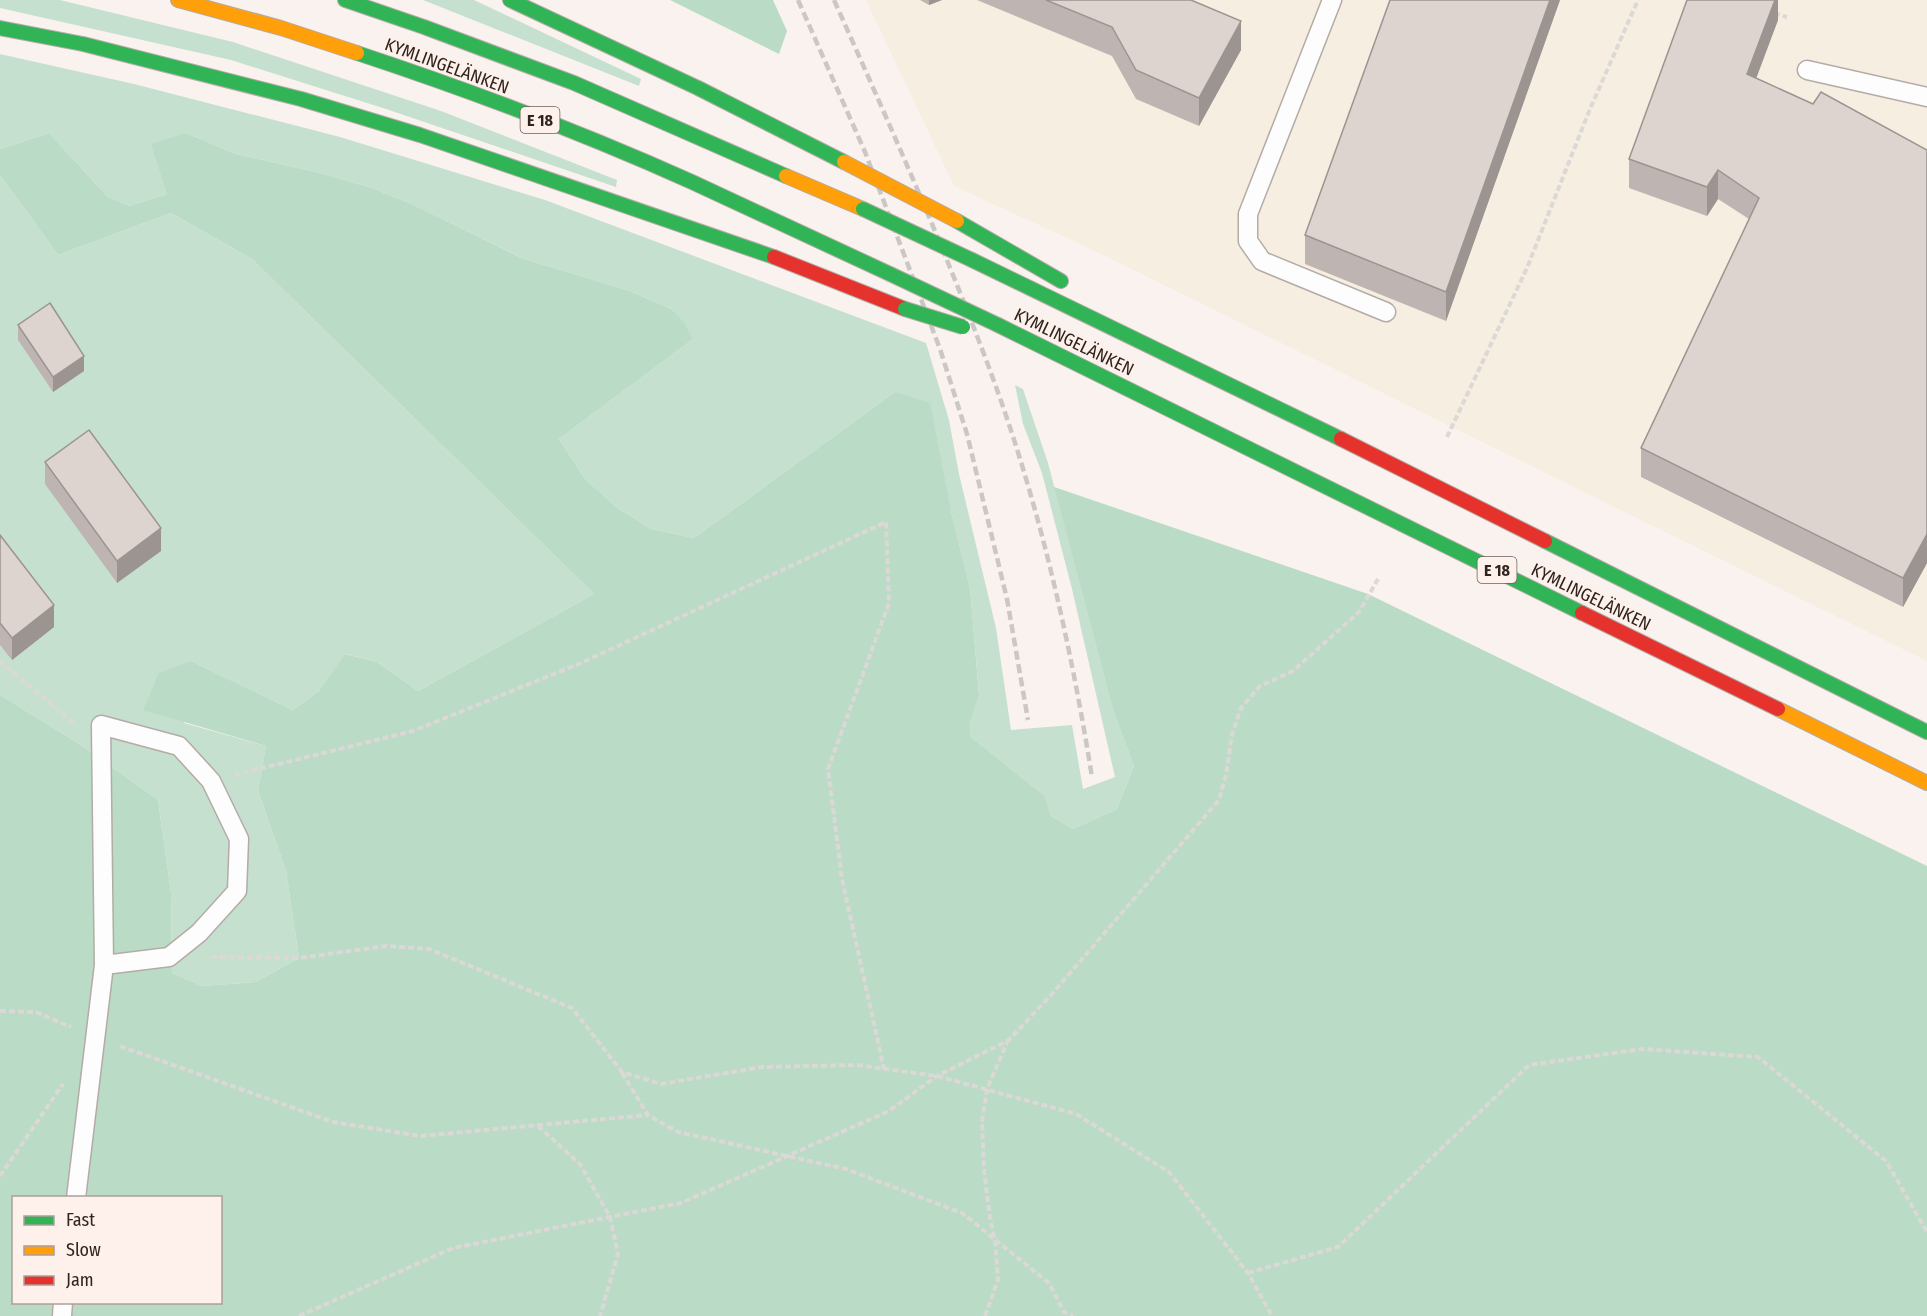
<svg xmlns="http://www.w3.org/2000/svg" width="1927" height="1316" font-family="'Fira Sans Condensed',sans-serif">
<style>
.commercial{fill:#f6eee0}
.green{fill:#c6e0cf}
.forest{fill:#badbc6;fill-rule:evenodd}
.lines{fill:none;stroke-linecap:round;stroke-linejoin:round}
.lane-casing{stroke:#b4aba7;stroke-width:21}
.fast-casing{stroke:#b4aba7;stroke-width:16}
.slow-casing{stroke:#b4aba7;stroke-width:16}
.jam-casing{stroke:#b4aba7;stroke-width:16}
.path{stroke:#dbd8d6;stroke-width:4;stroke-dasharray:6 3;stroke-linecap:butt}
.lane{stroke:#fefdfd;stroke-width:18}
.fast{stroke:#30b455;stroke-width:14}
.slow{stroke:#ff9f0a;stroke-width:14}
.jam{stroke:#e5322d;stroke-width:14}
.rail{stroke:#cac7c5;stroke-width:4.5;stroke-dasharray:9 4.5;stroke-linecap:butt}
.fast-bridge-casing{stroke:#b4aba7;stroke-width:16;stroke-linecap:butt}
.slow-bridge-casing{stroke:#b4aba7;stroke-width:16;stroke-linecap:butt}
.fast-bridge{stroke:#30b455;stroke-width:14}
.slow-bridge{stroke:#ff9f0a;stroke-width:14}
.wall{fill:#beb5b2}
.shaded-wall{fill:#9b9491}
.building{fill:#ddd3cf;stroke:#9b9491;stroke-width:1.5}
.labels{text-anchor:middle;stroke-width:5;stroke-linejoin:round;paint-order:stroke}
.shield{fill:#fef1eb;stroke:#6e625c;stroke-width:1.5}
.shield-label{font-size:16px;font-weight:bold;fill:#30241f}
.street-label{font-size:18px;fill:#30241f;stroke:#fef1eb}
</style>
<rect width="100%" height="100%" fill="#faf2ef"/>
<path class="commercial" d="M866 0H1927V661L1093 250 954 186Z"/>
<path class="green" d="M0 0H60L233 42 441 111 617 180 616 187 386 109 231 60 0 8Z
M423 0H474L641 79 639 86Z
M0 54 134 84 340 137 545 200 926 343 949 420 959 474 996 628 1011 730 1072 725 1083 789 1115 777 1072 589 1042 473 1023 424 1015 385 1023 389 1048 463 1113 710 1134 766 1117 809 1073 829 1051 816 1045 796 971 737 970 723 979 694 970 588 951 511 895 392 694 538 651 529 616 507 585 479 559 439 693 339 671 309 630 291 521 258 414 205 372 188 320 173 236 154 186 133 167 194 129 206 107 196 49 133 0 149Z
M0 175 58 255 171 213 252 259 594 594 418 691 377 662 346 654 319 691 293 710 191 661 184 723 266 746 258 791 286 871 299 958 256 982 202 986 172 973 171 893 158 800 81 745 0 695Z"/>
<path class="forest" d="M670 0H773L787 31 779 54Z
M49 133 107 196 129 206 167 194 151 144 186 133 236 154 320 173 372 188 414 205 521 258 630 291 671 309 683 321 693 339 559 439 585 479 616 507 651 529 694 538 895 392 930 403 951 511 970 588 979 695 970 723 971 737 1045 796 1051 816 1073 829 1117 809 1134 766 1113 710 1054 487 1368 594 1927 866V1316H0V695L81 745 158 800 171 893 172 973 202 986 256 982 299 958 286 871 258 791 266 746 143 710 159 673 191 661 293 710 319 691 345 654 377 662 418 691 594 594 252 259 171 213 58 255 0 175V149ZM14 1198H220V1302H14Z"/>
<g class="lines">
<defs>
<path id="lane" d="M1332 0 1248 214V241L1262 261 1386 312
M1807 70 1927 97
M76 1198 104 965 101 725 179 746 211 781 239 839 237 891 199 933 169 957 104 965
M62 1316 63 1302"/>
<path id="fast" d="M345 0 424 27 574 83 786 176
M510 0 698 88 844 162
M0 28 83 44 301 99 420 135 774 257
M357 53C469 90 585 134 692 182 758 212 824 243 890 274
M957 221 1061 281
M972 260 1341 439
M998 325 1582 613
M1545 541 1927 732"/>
<path id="slow" d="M178 0 281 28 357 53
M786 176 863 209
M1778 709 1927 783"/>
<path id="jam" d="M774 257 905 309
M1341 439 1545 541
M1582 613 1778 709"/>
</defs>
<use href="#lane" class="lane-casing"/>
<use href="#fast" class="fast-casing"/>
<use href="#slow" class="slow-casing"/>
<use href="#jam" class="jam-casing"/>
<path class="path" d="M1774 13 1787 17
M1447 437 1527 268 1590 109 1638 0
M0 661 70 720 77 721
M234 775 413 731 581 663 886 522 889 603 828 769 842 879 884 1069
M211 957 299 958 386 946 429 949 572 1008 622 1072 661 1084 762 1067 857 1065 937 1076 1076 1114 1169 1172 1248 1273 1272 1316
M0 1011 36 1012 71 1027
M120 1046 333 1122 420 1136 648 1115
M622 1073 648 1115 678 1132 846 1169 962 1213 1049 1283 1064 1312 1073 1316
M538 1126 580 1164 610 1217 618 1254 600 1316
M0 1176 63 1084
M1248 1273 1338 1247 1529 1065 1643 1049 1758 1057 1886 1161 1927 1232
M299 1316 453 1248 681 1203 889 1111 937 1076 1009 1040 1052 994 1219 800 1226 775 1232 734 1241 708 1260 686 1293 671 1359 612 1378 579
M985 1316 998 1280 995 1240 990 1218 984 1170 982 1122 987 1089 1008 1040"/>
<use href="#lane" class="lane"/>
<use href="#fast" class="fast"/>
<use href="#slow" class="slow"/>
<use href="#jam" class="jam"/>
<path class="rail" d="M798 0 865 152 940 349 967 434 1007 599 1028 720
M834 0C889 123 944 246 991 373 1039 503 1070 640 1092 777"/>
<defs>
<path id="fast-bridge" d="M863 209 972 260
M890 274 998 325
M905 309 963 327"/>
<path id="slow-bridge" d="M844 162 957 221"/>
</defs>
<use href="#fast-bridge" class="fast-bridge-casing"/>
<use href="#slow-bridge" class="slow-bridge-casing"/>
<use href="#fast-bridge" class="fast-bridge"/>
<use href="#slow-bridge" class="slow-bridge"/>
</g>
<path class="wall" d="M920 0H942L929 5Z
M977 0H1191L1241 50 1199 126 1136 99 1112 56Z
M1390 0H1560L1446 321 1305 264V235Z
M1778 0V20L1756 78 1813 104 1927 150V563L1903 607 1641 477V448L1749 219 1718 199 1707 216 1629 188V159Z
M18 325 84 371 53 392 18 340Z
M45 462 161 551 117 583 45 484Z
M0 535 54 627 12 660 0 645Z"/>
<path class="shaded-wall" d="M929 0H942L929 5Z
M1550 0H1560L1446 321V292Z
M1775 0H1778V20L1747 103V74Z
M1241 21V50L1199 126V98Z
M1718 170V199L1707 216V187Z
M84 356V371L53 392V377Z
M161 528V551L117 583V561Z
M1927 534V563L1903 607V578Z
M54 605V627L12 660V638Z"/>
<path class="building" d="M1046 0H1191L1241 21 1199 98 1136 70 1112 27Z
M1390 0H1550L1446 292 1305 235Z
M1687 0H1775L1747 74 1813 104 1821 92 1927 150V534L1903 578 1641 448 1759 198 1718 170 1707 187 1629 159Z
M50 303 84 356 53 377 18 325Z
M89 430 161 528 117 561 45 462Z
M0 535 54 605 12 638 0 623Z"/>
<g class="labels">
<g class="shield">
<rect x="520.5" y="107" width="39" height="26" rx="4.5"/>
<rect x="1477.5" y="557" width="39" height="26" rx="4.5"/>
</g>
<g class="shield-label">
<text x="540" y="126">E 18</text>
<text x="1497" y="576">E 18</text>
</g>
<g class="street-label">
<text transform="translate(447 66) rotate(20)" y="6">KYMLINGELÄNKEN</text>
<text transform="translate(1074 342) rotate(26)" y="6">KYMLINGELÄNKEN</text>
<text transform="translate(1591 597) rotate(26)" y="6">KYMLINGELÄNKEN</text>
</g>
</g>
<rect x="12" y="1196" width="210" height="108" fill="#fef1eb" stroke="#ac9f99" stroke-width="1.5"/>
<rect x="24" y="1216" width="30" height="9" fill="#30b455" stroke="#ac9f99" stroke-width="1.5"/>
<text x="66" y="1226" font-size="18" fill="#30241f">Fast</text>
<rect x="24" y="1246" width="30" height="9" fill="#ff9f0a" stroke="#ac9f99" stroke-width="1.5"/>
<text x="66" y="1256" font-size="18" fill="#30241f">Slow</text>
<rect x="24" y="1276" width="30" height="9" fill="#e5322d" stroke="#ac9f99" stroke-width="1.5"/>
<text x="66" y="1286" font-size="18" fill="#30241f">Jam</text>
</svg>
